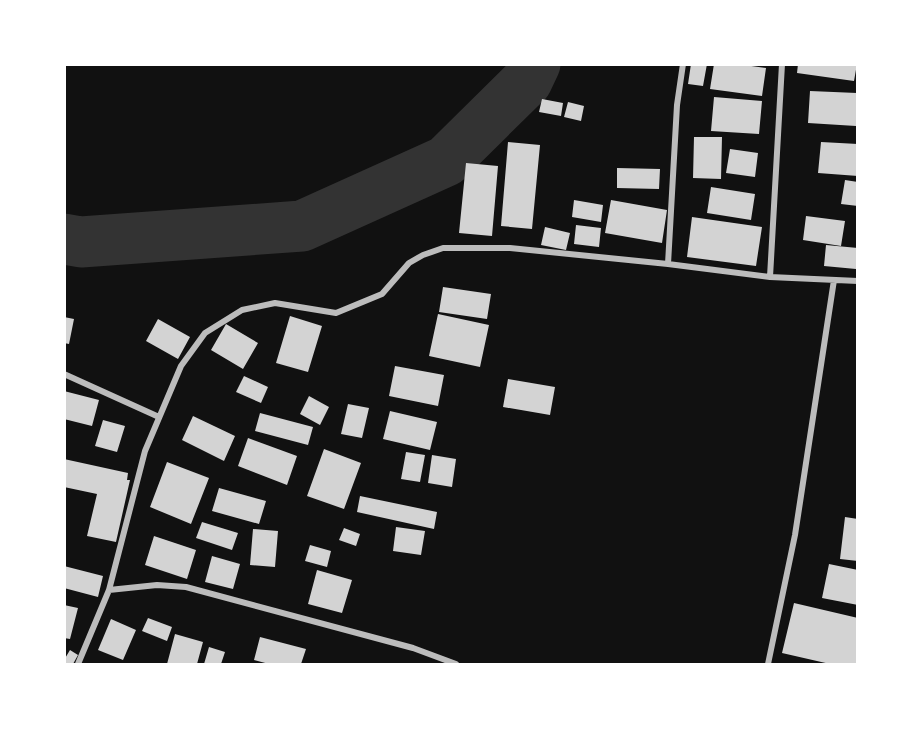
<svg xmlns="http://www.w3.org/2000/svg" width="922" height="729" font-family="Inter,sans-serif">
<style>
.lines{fill:none;stroke-linecap:round;stroke-linejoin:round}
.river{stroke:#333;stroke-width:51}
.building{fill:#d3d3d3}
.minor{stroke:#bcbcbc;stroke-width:6}
</style>
<rect width="100%" height="100%" fill="#111"/>
<g class="lines">
<path class="river" d="M64 239 81 242 302 226 446 161 527 81 535 64"/>
</g>
<path class="building" d="M691 64H707L703 86 688 84Z
M714 64H737L766 68 762 96 710 89Z
M798 64H857L854 81 797 73Z
M810 91 857 93 856 126 808 123Z
M714 97 762 101 759 134 711 131Z
M542 99 563 103 561 116 539 112Z
M568 102 584 106 581 121 564 117Z
M694 137H722L721 179 693 178Z
M508 142 540 145 532 229 501 226Z
M821 142 858 144V176L818 173Z
M730 149 758 153 755 177 726 173Z
M466 163 498 166 492 236 459 233Z
M617 168 660 169 659 189 617 188Z
M845 180 858 182V206L841 204Z
M711 187 755 194 751 220 707 213Z
M574 200 603 205 601 222 572 217Z
M611 200 667 210 662 243 605 233Z
M806 216 845 221 841 246 803 240Z
M692 217 762 227 756 266 687 257Z
M576 225 601 228 599 247 574 244Z
M545 227 570 233 566 250 541 245Z
M826 245 858 248 856 269 824 266Z
M443 287 491 294 487 319 439 312Z
M438 314 489 325 480 367 429 356Z
M290 316 322 326 308 372 276 363Z
M64 317 74 319 69 344 64 343Z
M158 319 190 337 178 359 146 341Z
M226 324 258 343 243 369 211 350Z
M395 366 444 375 438 406 389 396Z
M244 376 268 387 261 403 236 392Z
M508 379 555 387 550 415 503 407Z
M64 391 99 400 92 426 64 419Z
M309 396 329 407 320 425 300 414Z
M348 404 369 408 362 438 341 434Z
M390 411 437 422 430 450 383 439Z
M260 413 313 427 308 445 255 431Z
M193 416 235 436 224 461 182 440Z
M103 420 125 426 117 452 95 446Z
M248 438 297 456 287 485 238 466Z
M324 449 361 463 344 509 307 496Z
M406 452 425 455 420 482 401 479Z
M432 455 456 459 452 487 428 483Z
M64 459 128 473 127 480H130L116 542 87 536 97 494 64 487Z
M167 462 209 478 191 524 150 507Z
M219 488 266 501 259 524 212 511Z
M360 496 437 512 434 529 357 512Z
M845 517 858 519V561L840 559Z
M202 522 238 533 232 550 196 538Z
M396 527 425 531 421 555 393 551Z
M344 528 360 534 356 546 339 540Z
M253 529 278 531 275 567 250 565Z
M154 536 196 550 187 579 145 565Z
M310 545 331 551 327 567 305 561Z
M212 556 240 564 233 589 205 582Z
M829 564 858 570V605L822 598Z
M64 566 103 576 98 597 64 588Z
M317 570 352 580 342 613 308 604Z
M794 603 858 618V664H830L782 653Z
M64 605 78 608 70 639 64 638Z
M148 618 172 627 167 641 142 631Z
M111 619 136 630 123 660 98 650Z
M175 634 203 642 197 664H167Z
M260 637 306 649 301 664H269L254 660Z
M209 647 225 652 221 664H204Z
M70 650 78 655 73 664H64V660Z"/>
<g class="lines">
<path class="minor" d="M668 264 677 105 683 64
M770 277 782 64
M64 374 159 417
M109 590 157 585 186 587 413 648 456 664
M78 664 109 590 145 451 181 366 205 333 242 310 275 303 336 313 382 294 409 263 423 255 443 248H510L668 264 770 277 858 281
M768 664 795 535 834 280"/>
</g>
<rect width="922" height="729" fill="none" stroke="#ffffff" stroke-width="132"/>
</svg>
